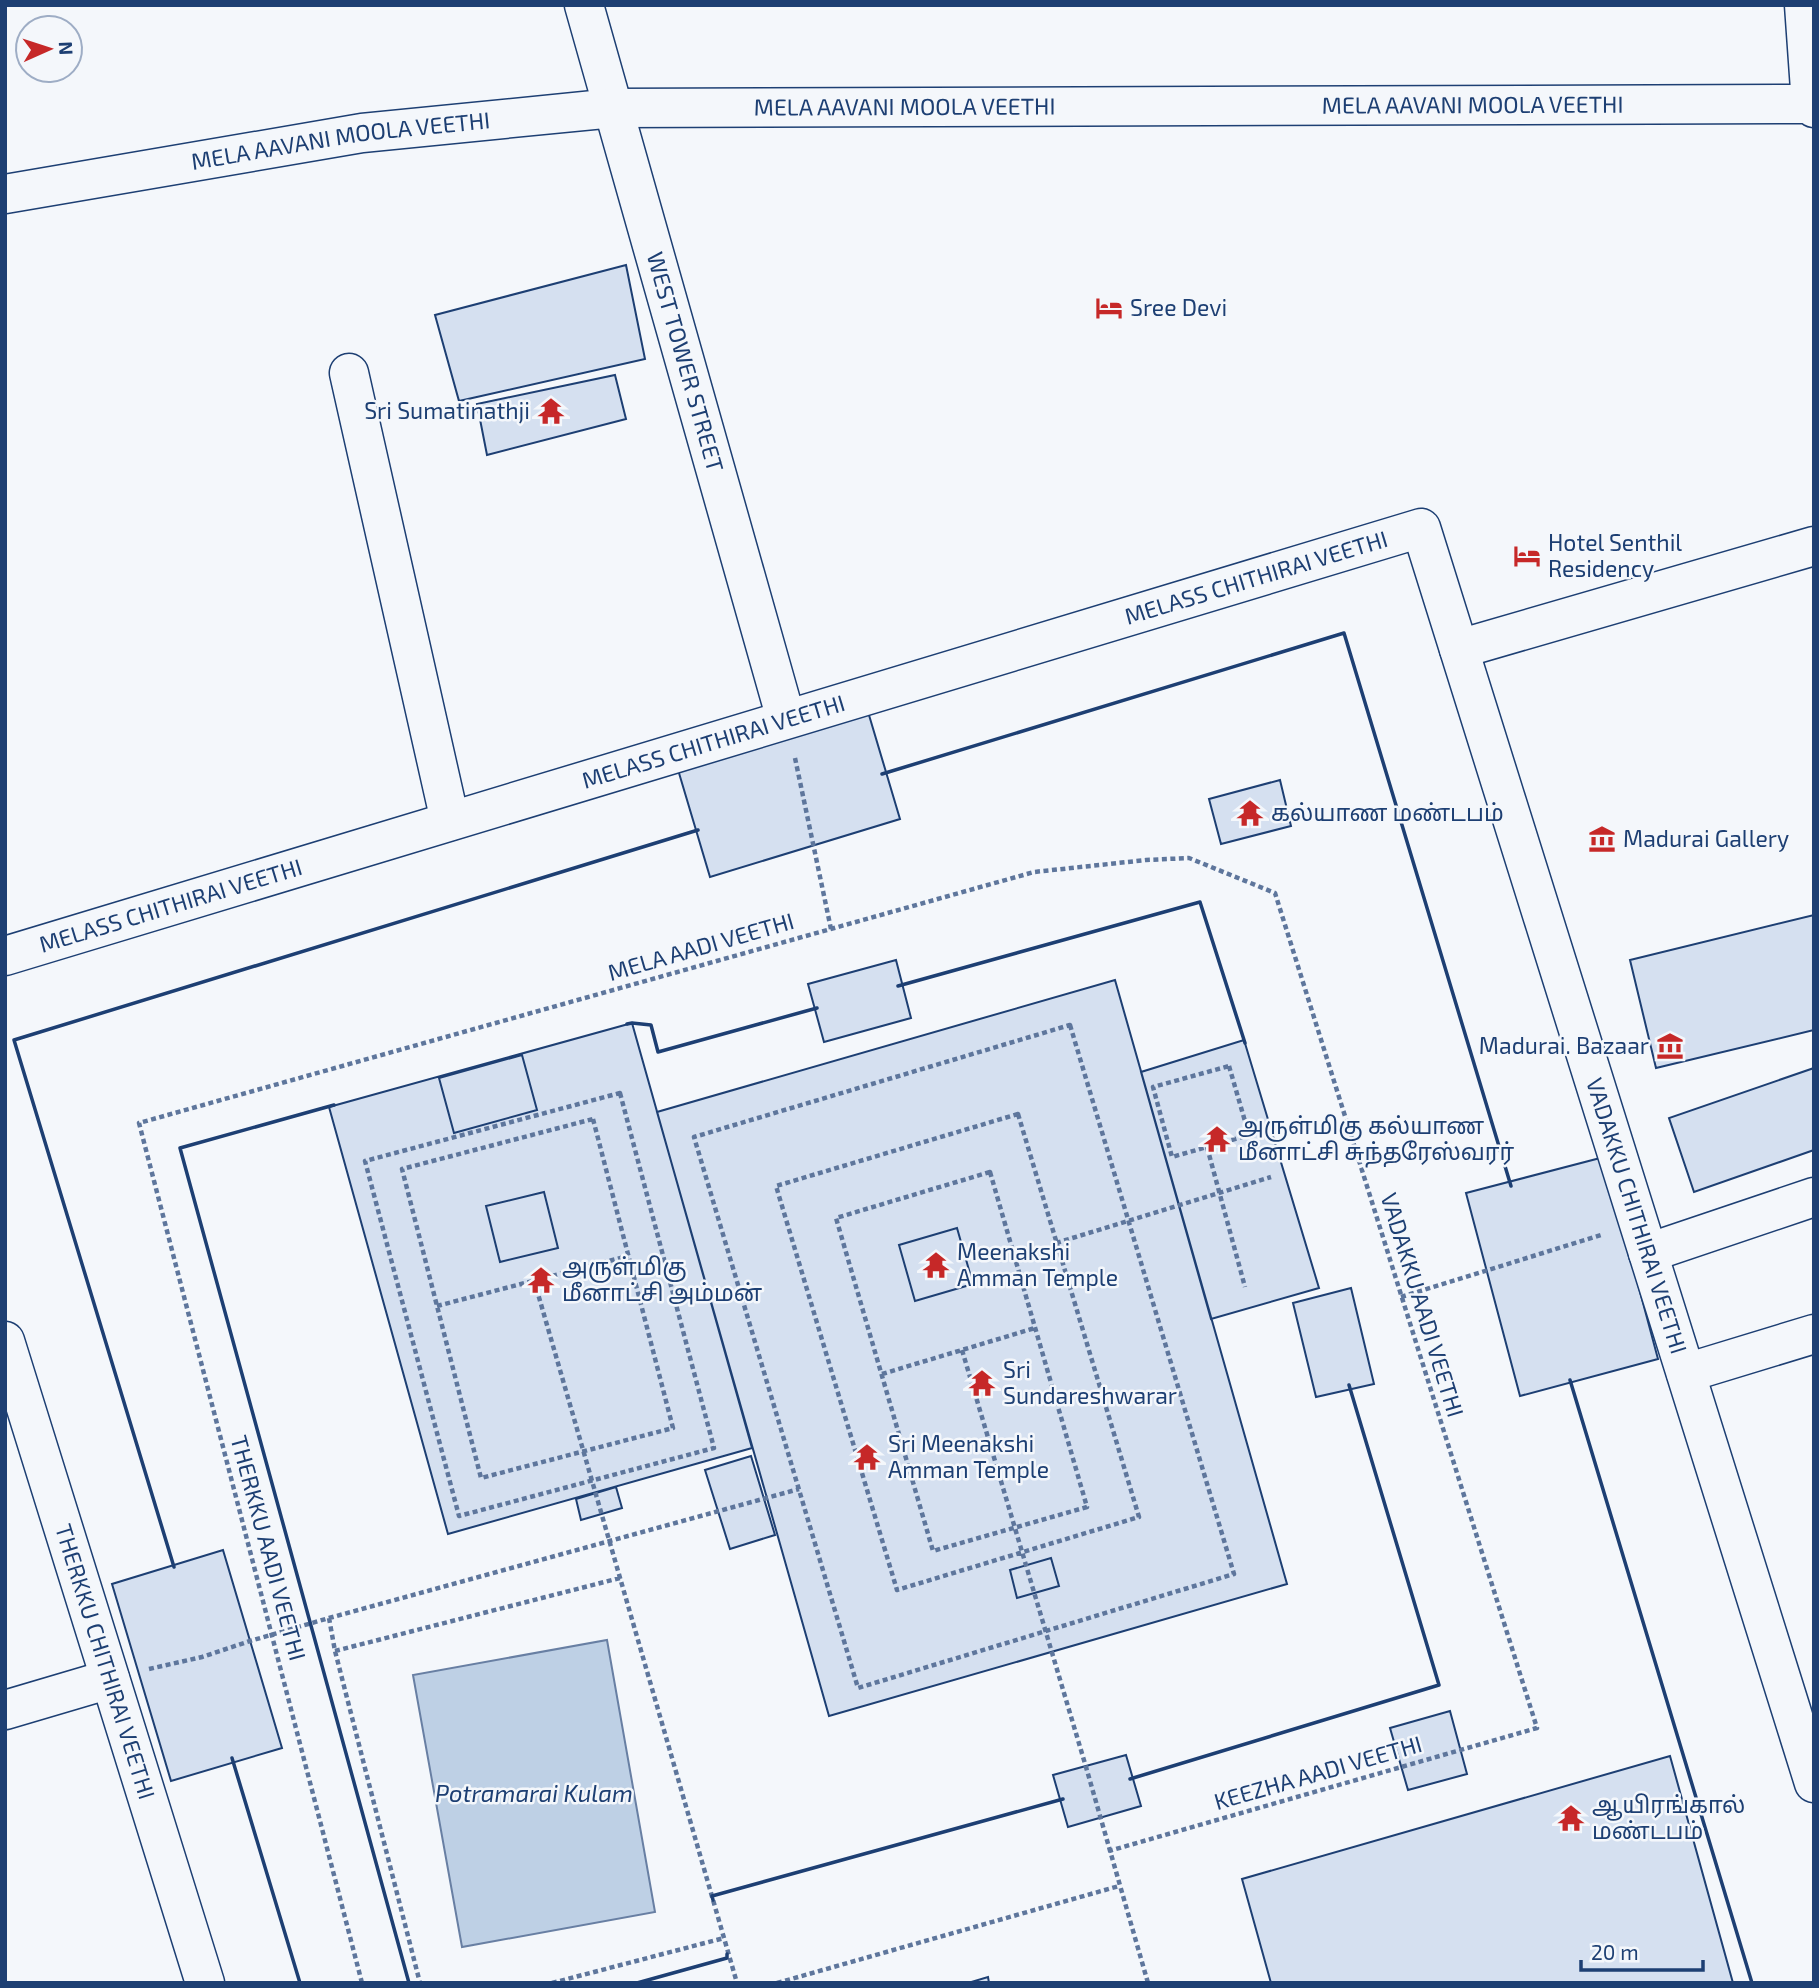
<svg xmlns="http://www.w3.org/2000/svg" width="1819" height="1988" font-family="'Exo 2','Noto Sans Tamil',sans-serif">
<style>
.water{fill:#bed0e5;stroke:#687fa3;stroke-width:2}
.building{fill:#d5e0f0;stroke:#1d3f73;stroke-width:2}
.lines{fill:none;stroke-linecap:round;stroke-linejoin:round}
.minor-casing{stroke:#1d3f73;stroke-width:41}
.major-casing{stroke:#1d3f73;stroke-width:41}
.path{stroke:#5e769c;stroke-width:4.5;stroke-dasharray:5 3.5;stroke-linecap:butt}
.minor{stroke:#f4f7fb;stroke-width:38}
.major{stroke:#f4f7fb;stroke-width:38}
.wall{stroke:#1d3f73;stroke-width:3.5}
.labels{text-anchor:middle;stroke-width:5;stroke-linejoin:round;paint-order:stroke}
.street-label{font-size:23px;fill:#1d3f73;stroke:#f4f7fb}
.poi-label{font-size:23px;fill:#1d3f73;stroke:#f4f7fb;text-anchor:start}
.water-label{font-size:24px;font-style:italic;fill:#1d3f73;stroke:#f4f7fb}
</style>
<rect width="100%" height="100%" fill="#f4f7fb"/>
<path class="water" d="M607 1640 655 1912 462 1947 413 1675Z"/>
<path class="building" d="M626 265 645 359 459 401 435 315Z
M615 375 626 419 487 455 477 404Z
M866 705 900 819 710 877 676 763Z
M1280 780 1291 826 1221 844 1209 799Z
M1814 915V1030L1656 1068 1630 960Z
M896 960 911 1018 824 1042 808 984Z
M1115 980 1287 1584 829 1716 657 1112Z
M632 1023 752 1448 448 1534 329 1107Z
M1244 1040 1319 1288 1211 1319 1141 1072Z
M522 1055 537 1110 454 1133 439 1078Z
M1814 1068V1150L1694 1192 1669 1118Z
M1604 1157 1658 1359 1520 1396 1466 1193Z
M544 1192 558 1248 500 1262 486 1206Z
M957 1228 973 1284 915 1301 899 1245Z
M1351 1288 1374 1384 1316 1397 1293 1303Z
M751 1456 775 1535 730 1549 705 1470Z
M616 1487 622 1508 581 1520 576 1499Z
M223 1550 282 1748 171 1781 112 1584Z
M1051 1558 1059 1586 1017 1598 1010 1570Z
M1450 1711 1467 1774 1408 1790 1390 1728Z
M1126 1755 1141 1806 1068 1827 1053 1775Z
M1670 1756 1733 1983H1271L1242 1879Z
M988 1977 989 1983H968Z"/>
<g class="lines">
<defs>
<g id="minor">
<path id="s1" d="M584 5 786 719"/>
<path d="M1804 5 1811 104H1814"/>
<path d="M349 373 450 821"/>
<path d="M1459 649 1814 546"/>
<path id="s2" d="M5 956 1421 528 1814 1783"/>
<path d="M1648 1253 1814 1197"/>
<path id="s3" d="M5 1341 205 1983"/>
<path d="M1686 1373 1814 1334"/>
<path d="M5 1710 110 1679"/>
</g>
<g id="major">
<path id="s4" d="M5 194 362 133 614 108 1811 104 1814 108"/>
</g>
</defs>
<use href="#minor" class="minor-casing"/>
<use href="#major" class="major-casing"/>
<path class="path" d="M795 758 831 929
M1070 1025 1234 1574 858 1688 694 1137Z
M1229 1066 1249 1135 1172 1157 1153 1087Z
M620 1093 714 1448 459 1516 365 1161Z
M1018 1114 1139 1517 897 1590 776 1186Z
M593 1119 673 1428 481 1478 402 1169Z
M1207 1147 1245 1287
M990 1172 1087 1507 933 1551 836 1218Z
M1056 1243 1271 1177
M534 1280 737 1983
M1401 1297 1601 1235
M437 1306 628 1256
M962 1350 1086 1767 1148 1983
M882 1374 1035 1328
M329 1618 335 1651 420 1983
M335 1651 620 1578
M149 1669 202 1657 250 1641 329 1618 799 1489
M362 1983 139 1123 1034 872 1146 860 1189 858 1275 893 1537 1728 1109 1851
M552 1983 724 1938
M777 1983 1119 1886"/>
<use href="#minor" class="minor"/>
<use href="#major" class="major"/>
<path class="wall" d="M882 774 1344 633 1511 1186
M898 986 1200 902 1245 1043
M627 1024 632 1023 651 1025 658 1052 817 1008
M334 1105 180 1148 409 1983
M1570 1380 1752 1983
M174 1567 14 1040 698 830
M232 1758 300 1983
M1130 1779 1439 1685 1349 1385
M713 1900 712 1896 1063 1799
M637 1983 727 1958V1954"/>
</g>
<defs>
<symbol id="hotel-bare" viewBox="-9 -9 18 18"><path d="M-6-4.5h1.5V1H6V5H4.5V3h-9V5H-6ZM-4 0a1.8 1.8 0 1 1 3.6 0ZM.5 0V-2.5h3Q6-2.5 6 0Z" fill="#c62828" stroke="#f4f7fb" stroke-width="2.5" paint-order="stroke"/></symbol>
<symbol id="temple-bare" viewBox="-9 -9 18 18"><path d="M0-6L5-2H3V0L6.5 2.5H4V6H1.5V3h-3V6H-4V2.5H-6.5L-3 0V-2H-5Z" fill="#c62828" stroke="#f4f7fb" stroke-width="2.5" paint-order="stroke"/></symbol>
<symbol id="museum-bare" viewBox="-9 -9 18 18"><path d="M0-6L6-3V-2H-6V-3ZM-5-1h2V3h-2ZM-1-1h2V3h-2ZM3-1h2V3H3ZM-6 4H6V6H-6Z" fill="#c62828" stroke="#f4f7fb" stroke-width="2.5" paint-order="stroke"/></symbol>
</defs>
<g fill-rule="evenodd">
<use href="#hotel-bare" x="1090" y="289" width="38" height="38"/>
<use href="#temple-bare" x="532" y="392" width="38" height="38"/>
<use href="#hotel-bare" x="1508" y="537" width="38" height="38"/>
<use href="#temple-bare" x="1231" y="794" width="38" height="38"/>
<use href="#museum-bare" x="1583" y="820" width="38" height="38"/>
<use href="#museum-bare" x="1651" y="1027" width="38" height="38"/>
<use href="#temple-bare" x="1198" y="1120" width="38" height="38"/>
<use href="#temple-bare" x="917" y="1246" width="38" height="38"/>
<use href="#temple-bare" x="522" y="1261" width="38" height="38"/>
<use href="#temple-bare" x="963" y="1364" width="38" height="38"/>
<use href="#temple-bare" x="848" y="1438" width="38" height="38"/>
<use href="#temple-bare" x="1552" y="1799" width="38" height="38"/>
</g>
<g class="labels">
<g class="street-label">
<text dy="8" stroke="none"><textPath href="#s4" startOffset="1474">MELA AAVANI MOOLA VEETHI</textPath></text>
<text dy="8" stroke="none"><textPath href="#s4" startOffset="906">MELA AAVANI MOOLA VEETHI</textPath></text>
<text dy="8" stroke="none"><textPath href="#s4" startOffset="340">MELA AAVANI MOOLA VEETHI</textPath></text>
<text dy="8" stroke="none"><textPath href="#s1" startOffset="371">WEST TOWER STREET</textPath></text>
<text dy="8" stroke="none"><textPath href="#s2" startOffset="1307">MELASS CHITHIRAI VEETHI</textPath></text>
<text dy="8" stroke="none"><textPath href="#s2" startOffset="740">MELASS CHITHIRAI VEETHI</textPath></text>
<text dy="8" stroke="none"><textPath href="#s2" startOffset="173">MELASS CHITHIRAI VEETHI</textPath></text>
<text transform="translate(701 947) rotate(-16)" y="8">MELA AADI VEETHI</text>
<text dy="8" stroke="none"><textPath href="#s2" startOffset="2200">VADAKKU CHITHIRAI VEETHI</textPath></text>
<text transform="translate(1422 1305) rotate(73)" y="8">VADAKKU AADI VEETHI</text>
<text transform="translate(268 1548) rotate(75)" y="8">THERKKU AADI VEETHI</text>
<text dy="8" stroke="none"><textPath href="#s3" startOffset="336">THERKKU CHITHIRAI VEETHI</textPath></text>
<text transform="translate(1318 1773) rotate(-16)" y="8">KEEZHA AADI VEETHI</text>
</g>
<g class="poi-label">
<text x="1130" y="316">Sree Devi</text>
<text x="530" y="419" text-anchor="end">Sri Sumatinathji</text>
<text x="1548" y="551">Hotel Senthil<tspan x="1548" dy="26">Residency</tspan></text>
<text x="1271" y="821">கல்யாண மண்டபம்</text>
<text x="1623" y="847">Madurai Gallery</text>
<text x="1649" y="1054" text-anchor="end">Madurai. Bazaar</text>
<text x="1238" y="1134">அருள்மிகு கல்யாண<tspan x="1238" dy="26">மீனாட்சி சுந்தரேஸ்வரர்</tspan></text>
<text x="957" y="1260">Meenakshi<tspan x="957" dy="26">Amman Temple</tspan></text>
<text x="562" y="1275">அருள்மிகு<tspan x="562" dy="26">மீனாட்சி அம்மன்</tspan></text>
<text x="1003" y="1378">Sri<tspan x="1003" dy="26">Sundareshwarar</tspan></text>
<text x="888" y="1452">Sri Meenakshi<tspan x="888" dy="26">Amman Temple</tspan></text>
<text x="1592" y="1813">ஆயிரங்கால்<tspan x="1592" dy="26">மண்டபம்</tspan></text>
</g>
<g class="water-label">
<text x="534" y="1802">Potramarai Kulam</text>
</g>
</g>
<rect width="1819" height="1988" fill="none" stroke="#1d3f73" stroke-width="14"/>
<g transform="translate(49 49) rotate(87)"><circle r="33" fill="#f4f7fb" stroke="#9eadc5" stroke-width="2"/>
<path d="M0-5L12 26L0 18L-12 26Z" fill="#c62828"/>
<text y="-10" font-size="19" font-weight="bold" text-anchor="middle" fill="#1d3f73">N</text>
</g>
<path d="M1581 1960v10h122v-10" fill="none" stroke="#1d3f73" stroke-width="3.5"/>
<text x="1591" y="1960" font-size="21" fill="#1d3f73" stroke="#f4f7fb" stroke-width="5" paint-order="stroke">20 m</text>
</svg>
